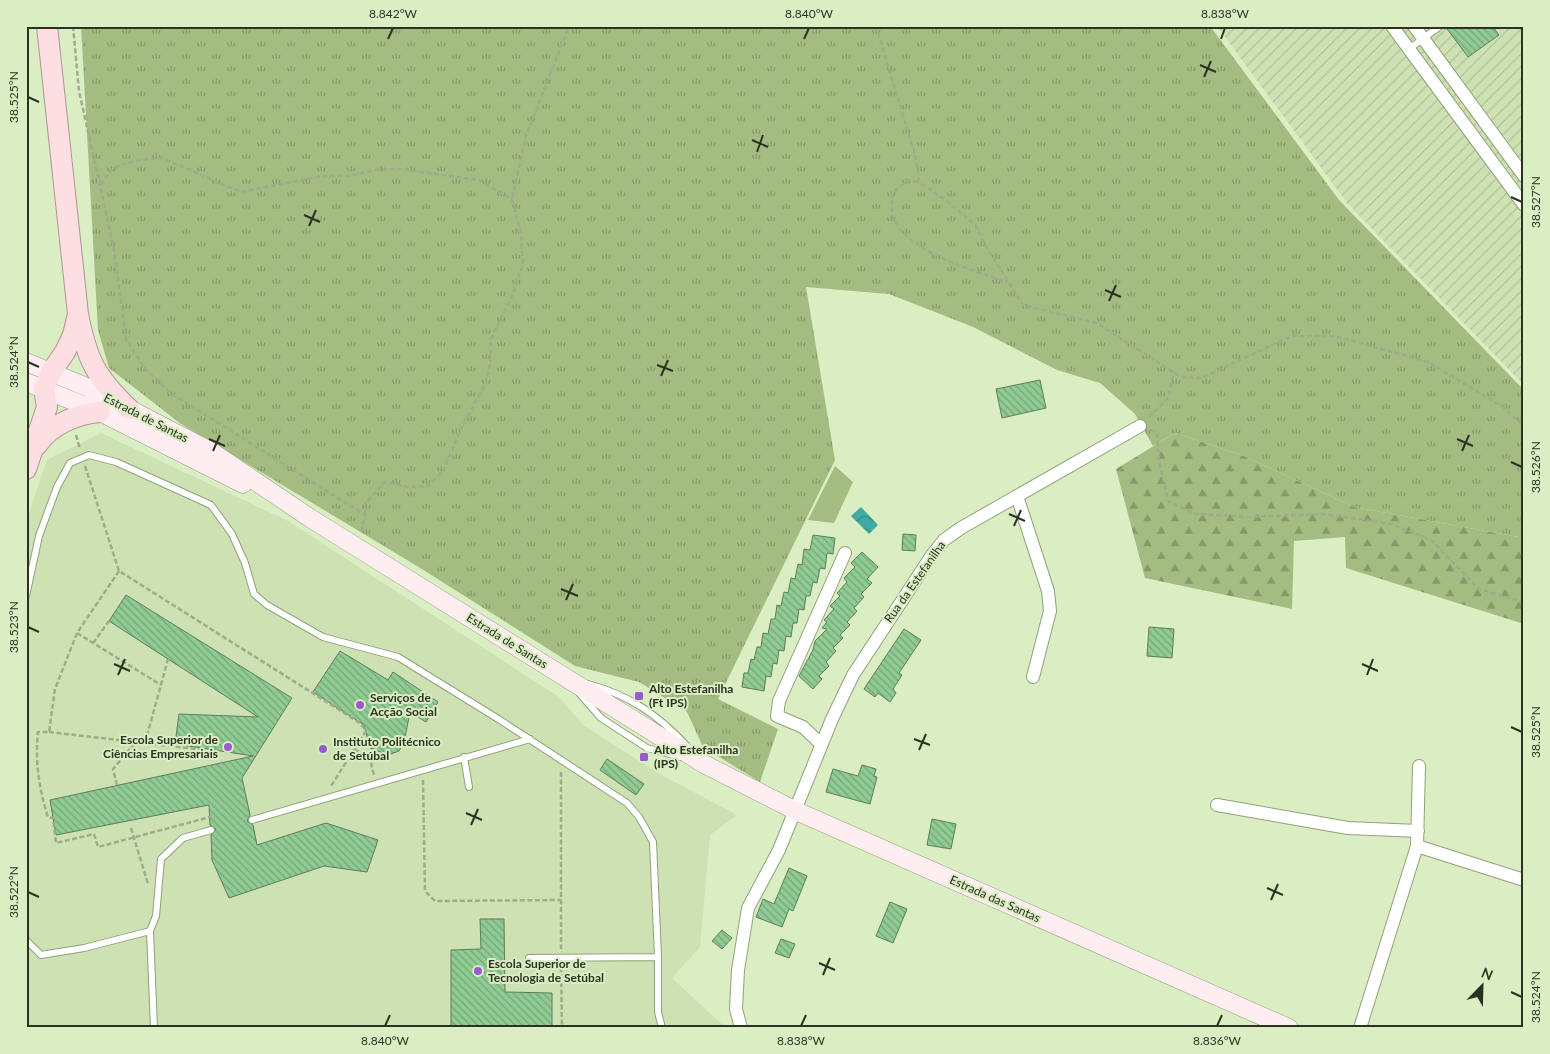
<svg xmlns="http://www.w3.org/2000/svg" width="1550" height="1054" font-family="Lato,sans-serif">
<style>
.built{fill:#cee1b2}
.industrial{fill:url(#industrial-furrows)}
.grass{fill:url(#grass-tufts)}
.forest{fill:url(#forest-firs)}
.park{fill:#a4bc81}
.water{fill:url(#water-waves)}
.building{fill:url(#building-back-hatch);stroke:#5d7d5f}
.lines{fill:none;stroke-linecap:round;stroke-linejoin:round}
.lane-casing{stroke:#91a17a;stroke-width:8}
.street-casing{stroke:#91a17a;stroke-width:14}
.secondary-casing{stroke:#91a17a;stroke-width:19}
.primary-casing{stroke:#b29494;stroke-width:22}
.path{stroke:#9eac8b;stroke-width:2.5;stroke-dasharray:5 2.5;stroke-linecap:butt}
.lane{stroke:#fff;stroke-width:6}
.street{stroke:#fff;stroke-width:12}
.secondary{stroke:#feeef1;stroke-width:18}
.primary{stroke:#fcdee3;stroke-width:20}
.ticks{fill:none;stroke:#2b3222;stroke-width:2}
.poi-dot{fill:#9a5bd2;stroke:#dbedc3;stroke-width:2}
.labels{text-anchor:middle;stroke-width:4;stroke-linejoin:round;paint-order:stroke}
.street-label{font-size:12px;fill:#2b3222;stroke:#dbedc3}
.poi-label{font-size:12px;font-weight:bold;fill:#2b3222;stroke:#dbedc3;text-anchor:start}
.neatline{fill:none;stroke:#2b3222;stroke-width:2}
.ticks-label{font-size:12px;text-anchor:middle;fill:#2b3222}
</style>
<defs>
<pattern id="industrial-furrows" width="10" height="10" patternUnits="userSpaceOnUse" patternTransform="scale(1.25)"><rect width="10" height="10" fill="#cee1b2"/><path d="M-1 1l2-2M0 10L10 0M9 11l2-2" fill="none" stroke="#b1c299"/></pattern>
<pattern id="grass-tufts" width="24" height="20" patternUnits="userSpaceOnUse" patternTransform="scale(1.25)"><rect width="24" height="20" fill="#a4bc81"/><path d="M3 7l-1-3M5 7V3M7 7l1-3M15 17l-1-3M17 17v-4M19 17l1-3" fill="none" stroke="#869969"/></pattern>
<pattern id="forest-firs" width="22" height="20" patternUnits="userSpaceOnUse" patternTransform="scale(1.25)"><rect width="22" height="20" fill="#a4bc81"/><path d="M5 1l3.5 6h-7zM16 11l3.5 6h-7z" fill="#869969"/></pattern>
<pattern id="water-waves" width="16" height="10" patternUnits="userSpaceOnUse" patternTransform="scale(1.25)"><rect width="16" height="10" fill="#3eaca2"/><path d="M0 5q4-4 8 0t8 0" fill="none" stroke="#348d84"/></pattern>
<pattern id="building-back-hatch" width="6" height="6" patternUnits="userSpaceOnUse" patternTransform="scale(1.25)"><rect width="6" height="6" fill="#90cb93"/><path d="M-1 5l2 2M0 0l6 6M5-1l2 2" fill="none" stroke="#76a578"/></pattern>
</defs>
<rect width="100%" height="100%" fill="#dbedc3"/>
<path class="built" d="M101 433 288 521 559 697 583 725 658 773 737 815 710 835 700 947 672 978 726 1028H26V521L47 460Z"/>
<path class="industrial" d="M1217 26H1524V385L1347 203Z"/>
<path class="grass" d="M81 26H1210L1339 200 1524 390V538L1354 507 1244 456 1175 433 1153 446 1135 414 1100 383 1057 370 973 327 889 294 806 287 835 460 718 699 778 729 760 782 703 747 687 712 639 682 575 666 417 566 181 424 109 368 98 330Z"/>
<path class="forest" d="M1175 433 1244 456 1354 507 1524 538V624L1346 568 1345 537 1294 541 1292 609 1145 578 1116 469Z"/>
<path class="park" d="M835 466 853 482 834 523 808 520Z"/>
<path class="water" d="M861 507 878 525 869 534 851 516Z"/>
<path class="building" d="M1445 26H1492L1499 35 1468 57Z
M1040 380 1046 408 1002 418 996 389Z
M903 534 916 535 915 551 902 550Z
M813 535 835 538 833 554 827 553 825 569 820 568 817 583 813 582 810 596H806L804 610 799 609 797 623H793L791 637 786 636 784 651 779 650 777 664 773 663 771 677 766 676 764 691 742 687 744 673H748L751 659 754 660 757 647H761L763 633 768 634 771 619H775L777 605 781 606 784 592 788 593 791 578 795 579 798 564 802 565 804 549 810 550Z
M862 552 878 567 867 579 872 583 861 594 864 597 854 608 857 611 847 622 850 625 840 635 843 638 833 648 836 651 826 662 829 666 819 676 822 679 813 689 799 676 813 650 815 641 827 629 822 628 827 622 824 620 834 609 830 606 840 596 837 593 847 582 844 578 855 567 851 563Z
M126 595 292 698 242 778 250 815 247 821 253 825 257 845 326 823 378 840 367 872 324 866 229 898 212 860 211 835 216 829 210 825 209 805 56 835 50 800 253 756 175 744 179 714 258 717 109 621Z
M1149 627 1174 629 1172 658 1147 656Z
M904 629 921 640 899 673 902 675 893 689 896 693 890 702 878 693 875 697 864 689Z
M340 651 388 680 393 672 438 702 426 722 410 712 404 742 399 751 388 755 370 748 364 725 313 692Z
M607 759 644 784 636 795 600 770Z
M862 765 876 769 874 776 877 777 870 804 826 792 833 769 858 776Z
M932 819 956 824 951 849 927 845Z
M789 868 807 876 793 911 789 909 782 927 756 917 763 899 774 904Z
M890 902 907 909 893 943 876 936Z
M480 919H504L505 992 552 993V1028H451V950L481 949Z
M722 930 732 938 722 949 712 941Z
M781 939 795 944 789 958 775 953Z"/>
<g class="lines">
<defs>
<path id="lane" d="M1523 26 1524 27
M1409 49 1440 26
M26 596 39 536 57 487 70 463 89 455 116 462 211 505 232 534 245 563 254 594 267 605 323 637 398 657 500 720 627 803 639 817 653 842 658 957V1012L662 1028
M588 684C629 695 657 714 686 745
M580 694 601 718 647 748 681 757
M464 757 469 787
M252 820 530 739
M150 931 154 1028
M26 940 41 955 84 948 150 931 156 916 161 859 183 838 211 830
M529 958 658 957"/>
<path id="street" d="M1392 26 1524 205
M1414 26 1524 176
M1017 496 1048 591 1050 611 1033 677
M821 744 803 727 777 716 779 701 845 553
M1217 805 1348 828 1418 831
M1417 846 1524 880
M741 1028 736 1009 738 970 748 908 779 850 832 719 853 675 932 555 944 540 961 528 1140 426
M1360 1028 1417 846 1419 766"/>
<path id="secondary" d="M26 362 89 388 212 452 310 518 704 764 794 810 1289 1028
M26 382 100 412 243 484"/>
<path id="primary" d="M47 26 78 314C87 360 95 376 129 409
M37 445C51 424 77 414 100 412
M26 469 47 407 44 389 51 372 65 352 73 335 77 318"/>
</defs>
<use href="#lane" class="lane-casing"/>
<use href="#street" class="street-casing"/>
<use href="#secondary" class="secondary-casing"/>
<use href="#primary" class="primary-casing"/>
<path class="path" d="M73 26 79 91 114 249 126 339 145 369 172 394 365 515 361 533
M876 26 916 158 919 182 947 201 975 225 987 248 1023 305 1097 323 1181 377 1201 378 1292 336H1335L1428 362 1500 405 1524 426
M918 182 908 180 892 193C892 200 891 213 894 220 912 254 973 270 1007 282
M101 185 110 171 120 165 140 160 162 158 241 192 322 176H348L375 170 399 169 479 180 512 199
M1149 417 1168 398 1174 372
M1151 430 1157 432 1159 461 1168 501 1195 514 1249 517 1323 514 1391 524 1430 539 1479 589 1524 602
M76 435 80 449
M85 466 119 571 360 723 366 731 331 786
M365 515V504L385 482 409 487 428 486 443 471 462 426 485 385 490 364 491 339 512 296 523 264 521 235 512 199 526 136 569 26
M119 571 77 633 55 689 49 732H38C35 762 39 789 48 817L53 818 56 843 94 834 98 847 210 817
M77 633 161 685
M93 643 109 621
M49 732 205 750
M145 743 168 659
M354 749 370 759 374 775
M561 772V949
M423 780 425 891 435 901 561 900
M117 785 113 769 135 743
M131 828 148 884
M561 967 562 1028"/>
<use href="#lane" class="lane"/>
<use href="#street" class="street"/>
<use href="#secondary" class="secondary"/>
<use href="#primary" class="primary"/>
</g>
<path class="ticks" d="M388 39 393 28M804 39 809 28M1221 39 1225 28M1200 65 1216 72M1204 77 1211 61M28 97 39 102M752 140 768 147M757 152 763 135M1511 197 1522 202M304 215 320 222M309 226 316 210M1105 290 1121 297M1109 301 1116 285M28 362 39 367M657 365 673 371M661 376 668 360M209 439 225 446M1457 439 1473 446M213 451 220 435M1462 451 1469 435M1511 462 1522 467M1009 514 1025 521M1014 526 1021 510M561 589 578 596M566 600 573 584M28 627 39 632M114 664 130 671M1362 664 1378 671M118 675 125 659M1367 675 1373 659M1511 727 1522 732M914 739 930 745M919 750 926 734M466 813 482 820M471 825 478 809M1267 888 1283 895M28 892 39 897M1271 900 1278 884M819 963 835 970M823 975 830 958M1511 992 1522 997M385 1026 390 1015M801 1026 806 1015M1217 1026 1222 1015"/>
<g class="poi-dot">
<rect x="634" y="691" width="10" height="10" rx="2.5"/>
<circle cx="360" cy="705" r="5"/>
<circle cx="228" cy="747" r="5"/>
<circle cx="323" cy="749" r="5"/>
<rect x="639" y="752" width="10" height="10" rx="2.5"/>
<circle cx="478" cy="971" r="5"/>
</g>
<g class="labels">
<g class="street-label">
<text transform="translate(146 418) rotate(27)" y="4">Estrada de Santas</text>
<text transform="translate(915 582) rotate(-55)" y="4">Rua da Estefanilha</text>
<text transform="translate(507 641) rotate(32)" y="4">Estrada de Santas</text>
<text transform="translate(995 899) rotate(24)" y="4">Estrada das Santas</text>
</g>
<g class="poi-label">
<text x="649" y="693">Alto Estefanilha<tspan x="649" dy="14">(Ft IPS)</tspan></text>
<text x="370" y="702">Serviços de<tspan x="370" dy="14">Acção Social</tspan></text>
<text x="218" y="744" text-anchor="end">Escola Superior de<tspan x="218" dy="14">Ciências Empresariais</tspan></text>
<text x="333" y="746">Instituto Politécnico<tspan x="333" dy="14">de Setúbal</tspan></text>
<text x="654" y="754">Alto Estefanilha<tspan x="654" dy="14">(IPS)</tspan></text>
<text x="488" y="968">Escola Superior de<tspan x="488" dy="14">Tecnologia de Setúbal</tspan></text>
</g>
</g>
<rect width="1550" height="1054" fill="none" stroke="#dbedc3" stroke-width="55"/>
<g transform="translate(1482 986) rotate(23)" stroke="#dbedc3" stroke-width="4" paint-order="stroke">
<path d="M0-4L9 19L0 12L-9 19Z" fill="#2b3222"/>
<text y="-8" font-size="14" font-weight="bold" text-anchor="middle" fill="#2b3222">N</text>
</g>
<rect x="28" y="28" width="1494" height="998" class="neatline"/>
<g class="ticks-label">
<text x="393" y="18">8.842°W</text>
<text x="809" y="18">8.840°W</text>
<text x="1225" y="18">8.838°W</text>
<text transform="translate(14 97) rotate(-90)" y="4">38.525°N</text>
<text transform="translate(1536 202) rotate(-90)" y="4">38.527°N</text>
<text transform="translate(14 362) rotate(-90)" y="4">38.524°N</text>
<text transform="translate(1536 467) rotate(-90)" y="4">38.526°N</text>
<text transform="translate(14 627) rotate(-90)" y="4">38.523°N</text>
<text transform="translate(1536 732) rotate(-90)" y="4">38.525°N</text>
<text transform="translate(14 892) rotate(-90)" y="4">38.522°N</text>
<text transform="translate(1536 997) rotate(-90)" y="4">38.524°N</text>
<text x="385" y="1045">8.840°W</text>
<text x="801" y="1045">8.838°W</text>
<text x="1217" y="1045">8.836°W</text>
</g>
</svg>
